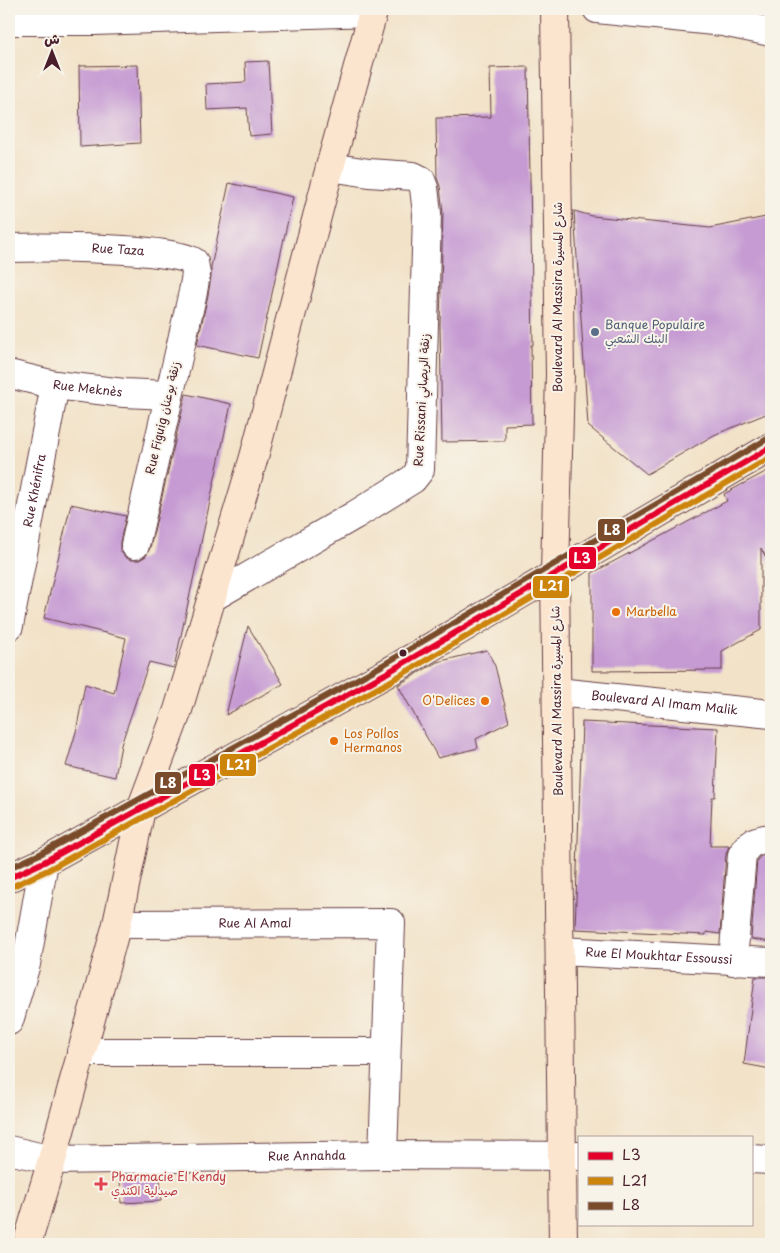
<svg xmlns="http://www.w3.org/2000/svg" width="780" height="1253" font-family="'Playpen Sans','Playpen Sans Arabic',sans-serif">
<style>
.building{fill:#c69bd3}
.lines{fill:none;stroke-linecap:round;stroke-linejoin:round}
.street-casing{stroke:#633c43;stroke-width:30}
.secondary-casing{stroke:#633c43;stroke-width:30}
.street{stroke:#fff;stroke-width:28}
.secondary{stroke:#fce5cf;stroke-width:28}
.bus-1-casing{stroke:#f7f3e8;stroke-width:10}
.bus-2-casing{stroke:#f7f3e8;stroke-width:10}
.bus-3-casing{stroke:#f7f3e8;stroke-width:10}
.bus-1{stroke:#e4002b;stroke-width:6}
.bus-2{stroke:#cc840b;stroke-width:6}
.bus-3{stroke:#7a4b2a;stroke-width:6}
.service-dot{fill:#5c6f8a;stroke:#f7f3e8;stroke-width:2}
.food-dot{fill:#e8710a;stroke:#f7f3e8;stroke-width:2}
.bus-dot{fill:#4a1f2b;stroke:#f7f3e8;stroke-width:2}
.health-dot{fill:#e0444e;stroke:#f7f3e8;stroke-width:2}
.labels{text-anchor:middle;stroke-width:4;stroke-linejoin:round;paint-order:stroke}
.street-label{font-size:12px;fill:#4a1f2b;stroke:#f7f3e8}
.service-label{font-size:12px;fill:#4e5e75;stroke:#f7f3e8;text-anchor:start}
.food-label{font-size:12px;fill:#c56008;stroke:#f7f3e8;text-anchor:start}
.health-label{font-size:12px;fill:#be3a42;stroke:#f7f3e8;text-anchor:start}
.line-badge{stroke:#f7f3e8;stroke-width:2}
.badge-label{font-size:14px;text-anchor:middle;font-weight:bold;fill:#fff}
</style>
<rect width="100%" height="100%" fill="#f7f3e8"/>
<filter id="ink" filterUnits="userSpaceOnUse"><feTurbulence type="fractalNoise" baseFrequency=".02" numOctaves="2"/><feDisplacementMap in="SourceGraphic" scale="10" xChannelSelector="R" yChannelSelector="G"/><feConvolveMatrix kernelMatrix="1 2 1 2 8 2 1 2 1" color-interpolation-filters="sRGB"/></filter>
<filter id="wash" filterUnits="userSpaceOnUse"><feTurbulence type="fractalNoise" baseFrequency=".0096" numOctaves="4" result="noise"/><feDisplacementMap in="SourceGraphic" scale="20" xChannelSelector="R" yChannelSelector="G"/><feGaussianBlur stdDeviation="1.12" result="paint"/><feColorMatrix in="noise" values="0 0 0 0 0 0 0 0 0 0 0 0 0 0 0 0 0 1.4 0 .05"/><feComposite in="paint" operator="in"/></filter>
<g filter="url(#wash)">
<rect width="100%" height="100%" fill="#f2e2c8"/>
<g id="blocks">
<path class="building" d="M268 61 272 134 249 136 247 108 207 110 206 84 246 82 245 62Z
M138 65 140 143 80 147 79 66Z
M528 67 533 345H531L532 424 505 425V441L442 442 440 324 443 213 440 186 437 178 436 118 491 117 490 68Z
M229 183 293 197 258 358 197 345 208 295 211 277V267Z
M574 211 592 216 710 228 771 216V412L714 435 647 474 588 426Z
M186 394 231 404 174 668 149 662 121 745 115 777 66 766 76 732 85 684 114 693 126 638 44 618 71 504 126 516 120 542V550L125 557 131 560H139L146 556 150 548Z
M771 469V567L761 548V630L722 651V670L592 671V573L727 501 724 494Z
M248 626 283 684 226 715Z
M487 650 495 666 509 722 476 739 478 748 438 758 398 685 437 662Z
M582 722 718 728 715 797H712L710 846H729L726 854 720 934 706 932V935L575 929Z
M771 854V942L751 939 757 860 761 856Z
M755 977H771V1069L744 1064Z
M160 1174 161 1201 121 1203 120 1175Z"/>
</g>
</g>
<g filter="url(#ink)">
<use href="#blocks" fill-opacity="0" stroke="#633c43" stroke-width="1"/>
<g class="lines">
<defs>
<g id="street">
<path d="M597 9 723 22 771 32"/>
<path d="M9 21H94L373 12"/>
<path id="s1" d="M9 248C39 247 174 247 194 262L196 274 193 292 135 545"/>
<path id="s2" d="M9 374 55 385 124 393 168 395"/>
<path d="M213 597 355 515 413 479 420 470 427 213 424 188 421 180 413 176 369 173 330 167"/>
<path id="s3" d="M9 626 55 385"/>
<path id="s4" d="M557 692 771 714"/>
<path id="s5" d="M117 924 391 923 383 1155"/>
<path id="s6" d="M560 951 771 962"/>
<path d="M733 961 742 855C749 841 757 840 771 838"/>
<path d="M9 1021 26 964 44 862"/>
<path d="M81 1052H386"/>
<path id="s7" d="M9 1150 52 1160 383 1155 579 1156"/>
<path d="M751 1159 771 1160"/>
</g>
<path id="secondary" d="M555 9 560 374 555 573 563 1244
M9 878 44 862 385 674 771 447
M27 1244 52 1160 117 924 141 809 178 710 254 457 330 167 374 9"/>
</defs>
<use href="#street" class="street-casing"/>
<use href="#secondary" class="secondary-casing"/>
<use href="#street" class="street"/>
<use href="#secondary" class="secondary"/>
<defs>
<path id="bus-1" d="M9 878 44 862 385 674 771 447"/>
<path id="bus-2" d="M13 886 48 870 389 682 771 457"/>
<path id="bus-3" d="M9 868 40 854 381 666 767 439"/>
</defs>
<use href="#bus-1" class="bus-1-casing"/>
<use href="#bus-2" class="bus-2-casing"/>
<use href="#bus-3" class="bus-3-casing"/>
<use href="#bus-1" class="bus-1"/>
<use href="#bus-2" class="bus-2"/>
<use href="#bus-3" class="bus-3"/>
</g>
</g>
<circle class="service-dot" cx="595" cy="332" r="5"/>
<g class="food-dot">
<circle cx="616" cy="612" r="5"/>
<circle cx="485" cy="701" r="5"/>
<circle cx="334" cy="741" r="5"/>
</g>
<circle class="bus-dot" cx="403" cy="653" r="4.5"/>
<path class="health-dot" d="M98.5 1176.5h5v5h5v5h-5v5h-5v-5h-5v-5h5z"/>
<g class="labels">
<g class="street-label">
<text dy="4" stroke="none"><textPath href="#s1" startOffset="109">Rue Taza</textPath></text>
<text transform="translate(558 297) rotate(-90)" y="4">Boulevard Al Massira شارع المسيرة</text>
<text dy="4" stroke="none"><textPath href="#s2" startOffset="80">Rue Meknès</textPath></text>
<text transform="translate(422 400) rotate(-87)" y="4">Rue Rissani زنقة الريصاني</text>
<text transform="translate(163 418) rotate(-77)" y="4">Rue Figuig زنقة بوعنان</text>
<text dy="4" stroke="none"><textPath href="#s3" startOffset="138">Rue Khénifra</textPath></text>
<text transform="translate(557 701) rotate(-91)" y="4">Boulevard Al Massira شارع المسيرة</text>
<text dy="4" stroke="none"><textPath href="#s4" startOffset="108">Boulevard Al Imam Malik</textPath></text>
<text dy="4" stroke="none"><textPath href="#s5" startOffset="138">Rue Al Amal</textPath></text>
<text dy="4" stroke="none"><textPath href="#s6" startOffset="99">Rue El Moukhtar Essoussi</textPath></text>
<text dy="4" stroke="none"><textPath href="#s7" startOffset="299">Rue Annahda</textPath></text>
</g>
<g class="service-label">
<text x="605" y="329">Banque Populaire<tspan x="605" dy="14">البنك الشعبي</tspan></text>
</g>
<g class="food-label">
<text x="626" y="616">Marbella</text>
<text x="475" y="705" text-anchor="end">O'Delices</text>
<text x="344" y="738">Los Pollos<tspan x="344" dy="14">Hermanos</tspan></text>
</g>
<g class="health-label">
<text x="111" y="1181">Pharmacie El Kendy<tspan x="111" dy="14">صيدلية الكندي</tspan></text>
</g>
</g>
<g class="line-badge">
<rect x="597" y="518" width="29" height="24" rx="5" fill="#7a4b2a"/>
<rect x="568" y="546" width="29" height="24" rx="5" fill="#e4002b"/>
<rect x="532" y="575" width="38" height="24" rx="5" fill="#cc840b"/>
<rect x="219" y="753" width="38" height="24" rx="5" fill="#cc840b"/>
<rect x="188" y="763" width="28" height="24" rx="5" fill="#e4002b"/>
<rect x="154" y="771" width="28" height="24" rx="5" fill="#7a4b2a"/>
</g>
<g class="badge-label">
<text x="612" y="535">L8</text>
<text x="582" y="563">L3</text>
<text x="551" y="591">L21</text>
<text x="238" y="770">L21</text>
<text x="202" y="780">L3</text>
<text x="168" y="788">L8</text>
</g>
<rect width="780" height="1253" fill="none" stroke="#f7f3e8" stroke-width="30"/>
<rect x="578" y="1136" width="175" height="90" fill="#f7f3e8" stroke="#b29e9c"/>
<rect x="588" y="1152" width="25" height="8" fill="#e4002b" stroke="#b29e9c"/>
<text x="622" y="1160" font-size="15" fill="#4a1f2b">L3</text>
<rect x="588" y="1177" width="25" height="8" fill="#cc840b" stroke="#b29e9c"/>
<text x="622" y="1186" font-size="15" fill="#4a1f2b">L21</text>
<rect x="588" y="1202" width="25" height="8" fill="#7a4b2a" stroke="#b29e9c"/>
<text x="622" y="1210" font-size="15" fill="#4a1f2b">L8</text>
<g transform="translate(52 52)" stroke="#f7f3e8" stroke-width="4" paint-order="stroke">
<path d="M0-4L9 19L0 12L-9 19Z" fill="#4a1f2b"/>
<text y="-8" font-size="14" font-weight="bold" text-anchor="middle" fill="#4a1f2b">ش</text>
</g>
</svg>
